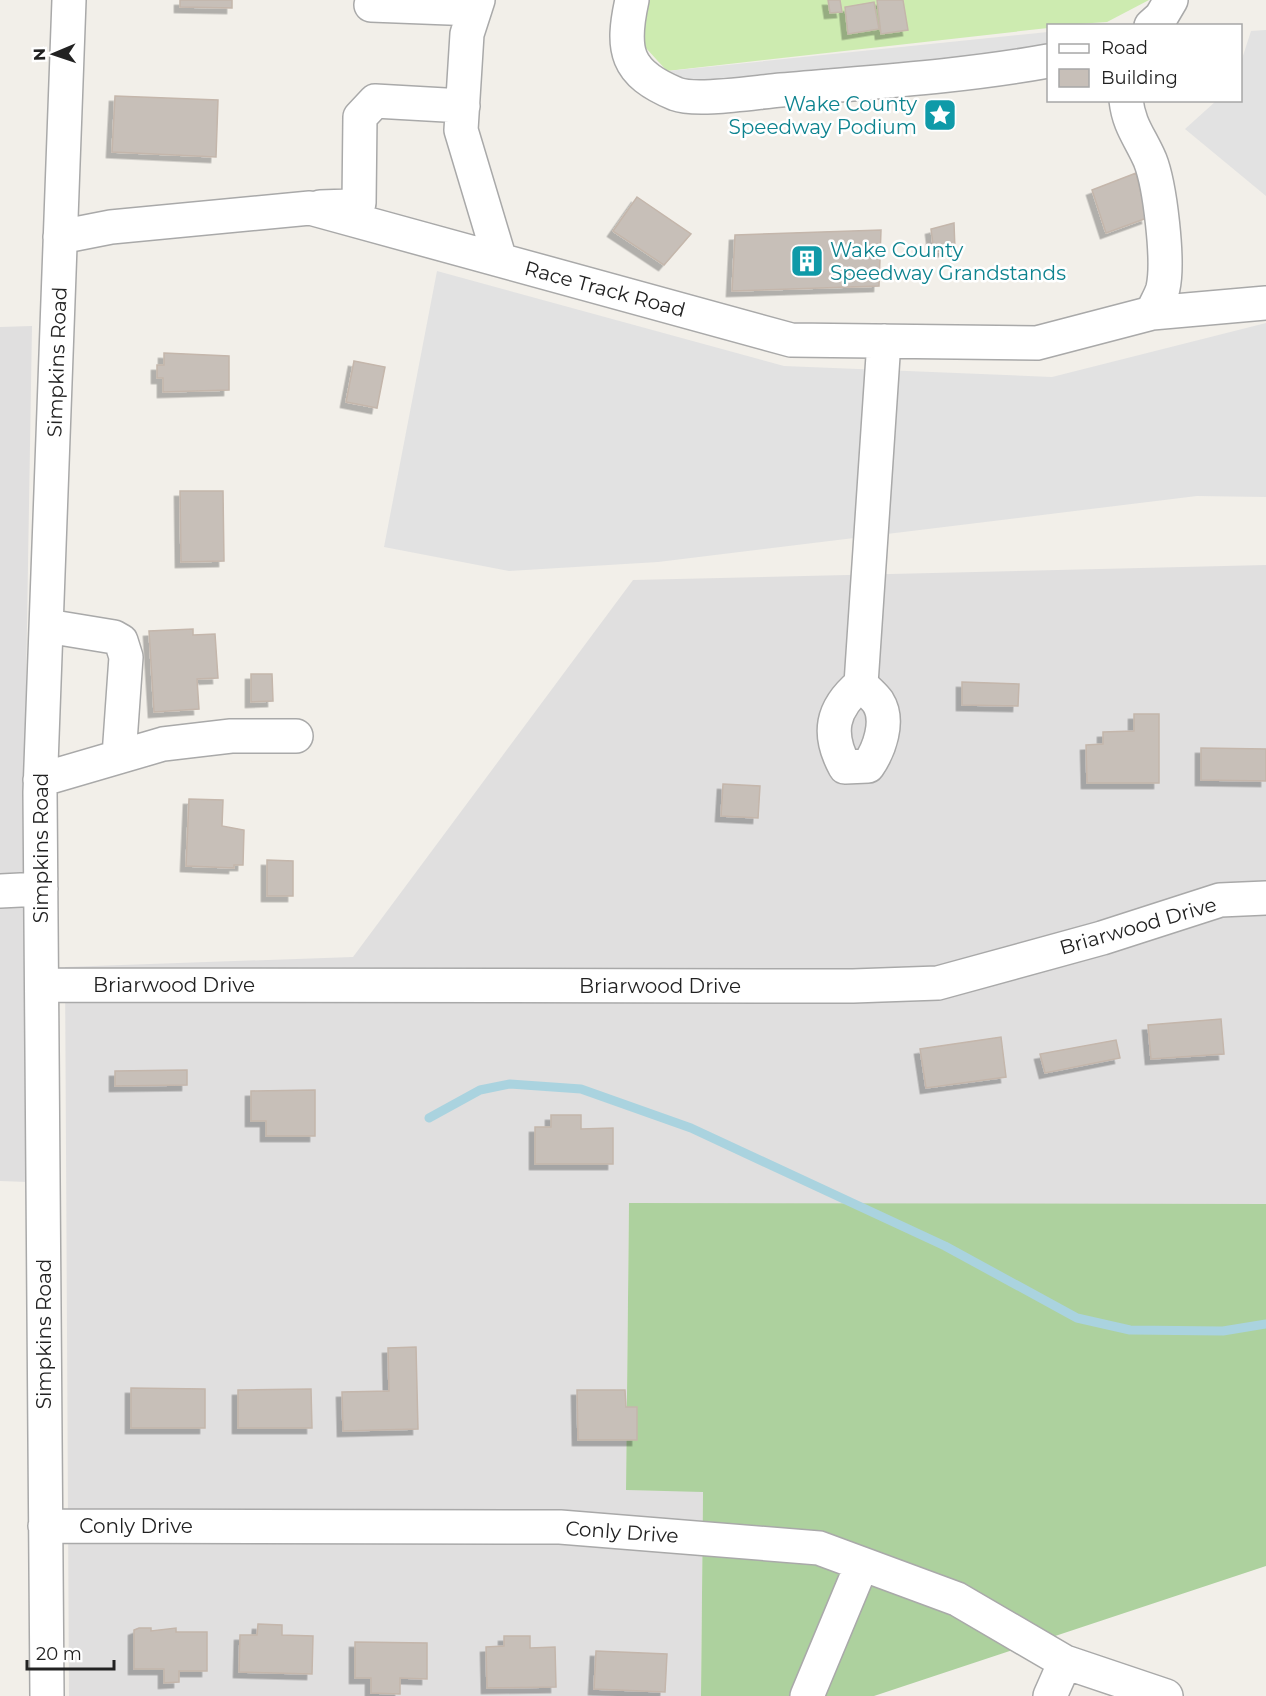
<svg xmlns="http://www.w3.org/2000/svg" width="1266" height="1696" font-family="Montserrat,sans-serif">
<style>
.residential{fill:#e0dfdf}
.grass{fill:#cdebb0}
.forest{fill:#add19e}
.parking{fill:#e2e2e2}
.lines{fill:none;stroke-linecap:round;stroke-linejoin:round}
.stream{stroke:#aad3df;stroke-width:9}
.building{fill:#c7bfb8;stroke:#c4b6ab;stroke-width:1.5;filter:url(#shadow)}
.minor-casing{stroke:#a9a9a9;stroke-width:36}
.minor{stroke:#fff;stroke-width:33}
.labels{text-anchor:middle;stroke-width:5;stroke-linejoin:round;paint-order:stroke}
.culture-label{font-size:20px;fill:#0d838f;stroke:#fff;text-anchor:end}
.street-label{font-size:20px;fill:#222;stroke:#fff}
</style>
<defs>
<filter id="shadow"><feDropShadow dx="-5.5" dy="5.5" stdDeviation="0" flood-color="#0004"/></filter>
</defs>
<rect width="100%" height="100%" fill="#f2efe9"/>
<path class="residential" d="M32 326 24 805 28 1182 0 1181V327Z
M1266 565V1204H629L626 1490 703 1491 701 1696H69L65 967 353 957 633 580Z"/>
<path class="grass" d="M637 0H1149L1107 22 1048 26V28L667 71 634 35Z"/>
<path class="forest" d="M629 1203 1266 1204V1566L874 1696H701L703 1492 626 1490Z"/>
<path class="parking" d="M1266 30V196L1185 129 1216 101 1240 100 1241 62 1251 31Z
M1048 32V48L690 87 658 72Z
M437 271 784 366 1052 377 1266 323V497L1197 496 658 562 509 571 384 547Z"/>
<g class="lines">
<path class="stream" d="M429 1118 480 1090 510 1084 581 1089 691 1128 945 1246 1077 1318 1130 1330 1223 1331 1266 1324"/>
</g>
<path class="building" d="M180 0H232V8L180 7Z
M828 0H840L842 12 830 13Z
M903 0 908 30 881 34 877 0Z
M874 2 879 29 848 34 845 7Z
M115 96 218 100 216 157 112 152Z
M1136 173 1147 218 1106 233 1092 190Z
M637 197 691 234 664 265 613 231Z
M954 223 955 250 934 252 931 229Z
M881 230 879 286 732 291 735 235Z
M164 353 229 356V390L163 392V378H157V365H164Z
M354 361 385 367 377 408 346 402Z
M180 491H223L224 561 181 562Z
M193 629V635L215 634 218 678 197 679 199 709 154 712 149 631Z
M251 674H272L273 701 251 702Z
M962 682 1019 684 1018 706 962 705Z
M1134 714H1159V783H1087L1086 745 1103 744V732L1134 731Z
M1201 748 1266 749V781L1201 780Z
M723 784 760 786 758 818 721 816Z
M189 799 223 800 222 826 244 830 243 865H234V868L186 866Z
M267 860 293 861V896H267Z
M1221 1019 1224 1054 1151 1059 1148 1025Z
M1001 1037 1006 1077 926 1088 920 1049Z
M1116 1040 1120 1058 1045 1073 1040 1054Z
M187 1070V1085L115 1086V1071Z
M315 1090V1136H266V1121H251V1091Z
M551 1115H581V1129L613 1128V1164H535V1127H551Z
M416 1347 418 1429 343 1431 342 1392 389 1391 388 1348Z
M131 1388 205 1389V1428H131Z
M311 1389 312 1428H238V1390Z
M577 1390H625L626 1407H637V1440H578Z
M258 1624 282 1625V1635L313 1636 312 1674 239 1672 240 1635H257Z
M139 1628H151V1631L176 1628V1632H207V1671H179V1682L164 1683V1669H134V1630Z
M504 1636H530V1648L555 1647 556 1687 487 1688 486 1647 504 1646Z
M355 1642 427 1643V1679L400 1678V1694L371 1693V1678H355Z
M596 1651 667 1654 665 1692 594 1689Z"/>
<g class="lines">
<defs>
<path id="minor" d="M478 0 467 34 461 130 500 260
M632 0C621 50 625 73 676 94 697 102 756 92 781 90 870 82 960 77 1048 61
M371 5 475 9
M1151 26 1161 17 1171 0
M1126 100C1129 126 1140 137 1150 160 1160 185 1169 261 1163 288 1161 296 1155 305 1152 313
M320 207 350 206 359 203 360 117 375 101 463 106
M60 237 111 227 310 208 791 340 1037 343 1152 313 1266 303
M47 626 114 637 121 641 126 657 119 756
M861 684C866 690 874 696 878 702 890 721 879 750 868 766L845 767C827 734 831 709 861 684L884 341
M40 780 163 744 231 736H296
M0 891 41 889
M42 985 853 986 938 983 1102 938 1220 900 1266 898
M45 1526 560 1527 819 1548 957 1599 1065 1662 1166 1696
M47 1696 40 792 69 0
M807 1696 862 1564
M1050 1696 1065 1662"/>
</defs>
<use href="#minor" class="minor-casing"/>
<use href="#minor" class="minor"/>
</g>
<defs>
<symbol id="sight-square" viewBox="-11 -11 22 22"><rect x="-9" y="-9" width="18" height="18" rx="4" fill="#0f9aa8" stroke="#fff"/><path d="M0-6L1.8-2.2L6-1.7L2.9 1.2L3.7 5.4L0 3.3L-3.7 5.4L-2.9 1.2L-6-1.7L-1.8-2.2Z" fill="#fff"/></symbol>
<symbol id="building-square" viewBox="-11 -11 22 22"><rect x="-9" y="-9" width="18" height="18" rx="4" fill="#0f9aa8" stroke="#fff"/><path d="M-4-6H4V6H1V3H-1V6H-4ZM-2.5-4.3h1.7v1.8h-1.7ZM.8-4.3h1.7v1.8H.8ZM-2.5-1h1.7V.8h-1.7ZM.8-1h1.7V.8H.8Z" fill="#fff"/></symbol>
</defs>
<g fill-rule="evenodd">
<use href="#sight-square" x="921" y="96" width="38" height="38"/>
<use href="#building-square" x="788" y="242" width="38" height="38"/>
</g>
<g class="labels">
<g class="culture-label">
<text x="917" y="111">Wake County<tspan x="917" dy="23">Speedway Podium</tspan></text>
<text x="830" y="257" text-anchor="start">Wake County<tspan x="830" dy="23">Speedway Grandstands</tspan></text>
</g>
<g class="street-label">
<text transform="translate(605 289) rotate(15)" y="7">Race Track Road</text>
<text transform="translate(57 362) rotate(-88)" y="7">Simpkins Road</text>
<text transform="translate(41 848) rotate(-90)" y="7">Simpkins Road</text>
<text transform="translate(1138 926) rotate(-16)" y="7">Briarwood Drive</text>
<text x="174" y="992">Briarwood Drive</text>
<text x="660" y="993">Briarwood Drive</text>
<text transform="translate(44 1334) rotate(-90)" y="7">Simpkins Road</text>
<text x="136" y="1533">Conly Drive</text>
<text transform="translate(622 1532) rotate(4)" y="7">Conly Drive</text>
</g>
</g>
<rect x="1047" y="24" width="195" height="78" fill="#ffffff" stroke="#a7a7a7" stroke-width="1.5"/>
<rect x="1059" y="44" width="30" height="9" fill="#ffffff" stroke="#a7a7a7" stroke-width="1.5"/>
<text x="1101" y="54" font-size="18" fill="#222222">Road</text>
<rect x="1059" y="69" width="30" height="18" fill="#c7bfb8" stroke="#a7a7a7" stroke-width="1.5"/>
<text x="1101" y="84" font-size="18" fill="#222222">Building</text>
<g transform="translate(54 54) rotate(268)" stroke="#ffffff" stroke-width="4.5" paint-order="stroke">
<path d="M0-4.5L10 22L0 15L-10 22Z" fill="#222222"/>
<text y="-9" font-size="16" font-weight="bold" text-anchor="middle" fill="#222222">N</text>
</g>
<path d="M27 1660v9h87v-9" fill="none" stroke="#222222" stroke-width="3"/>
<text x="36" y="1660" font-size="18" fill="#222222" stroke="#ffffff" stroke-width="4.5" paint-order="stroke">20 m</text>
</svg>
